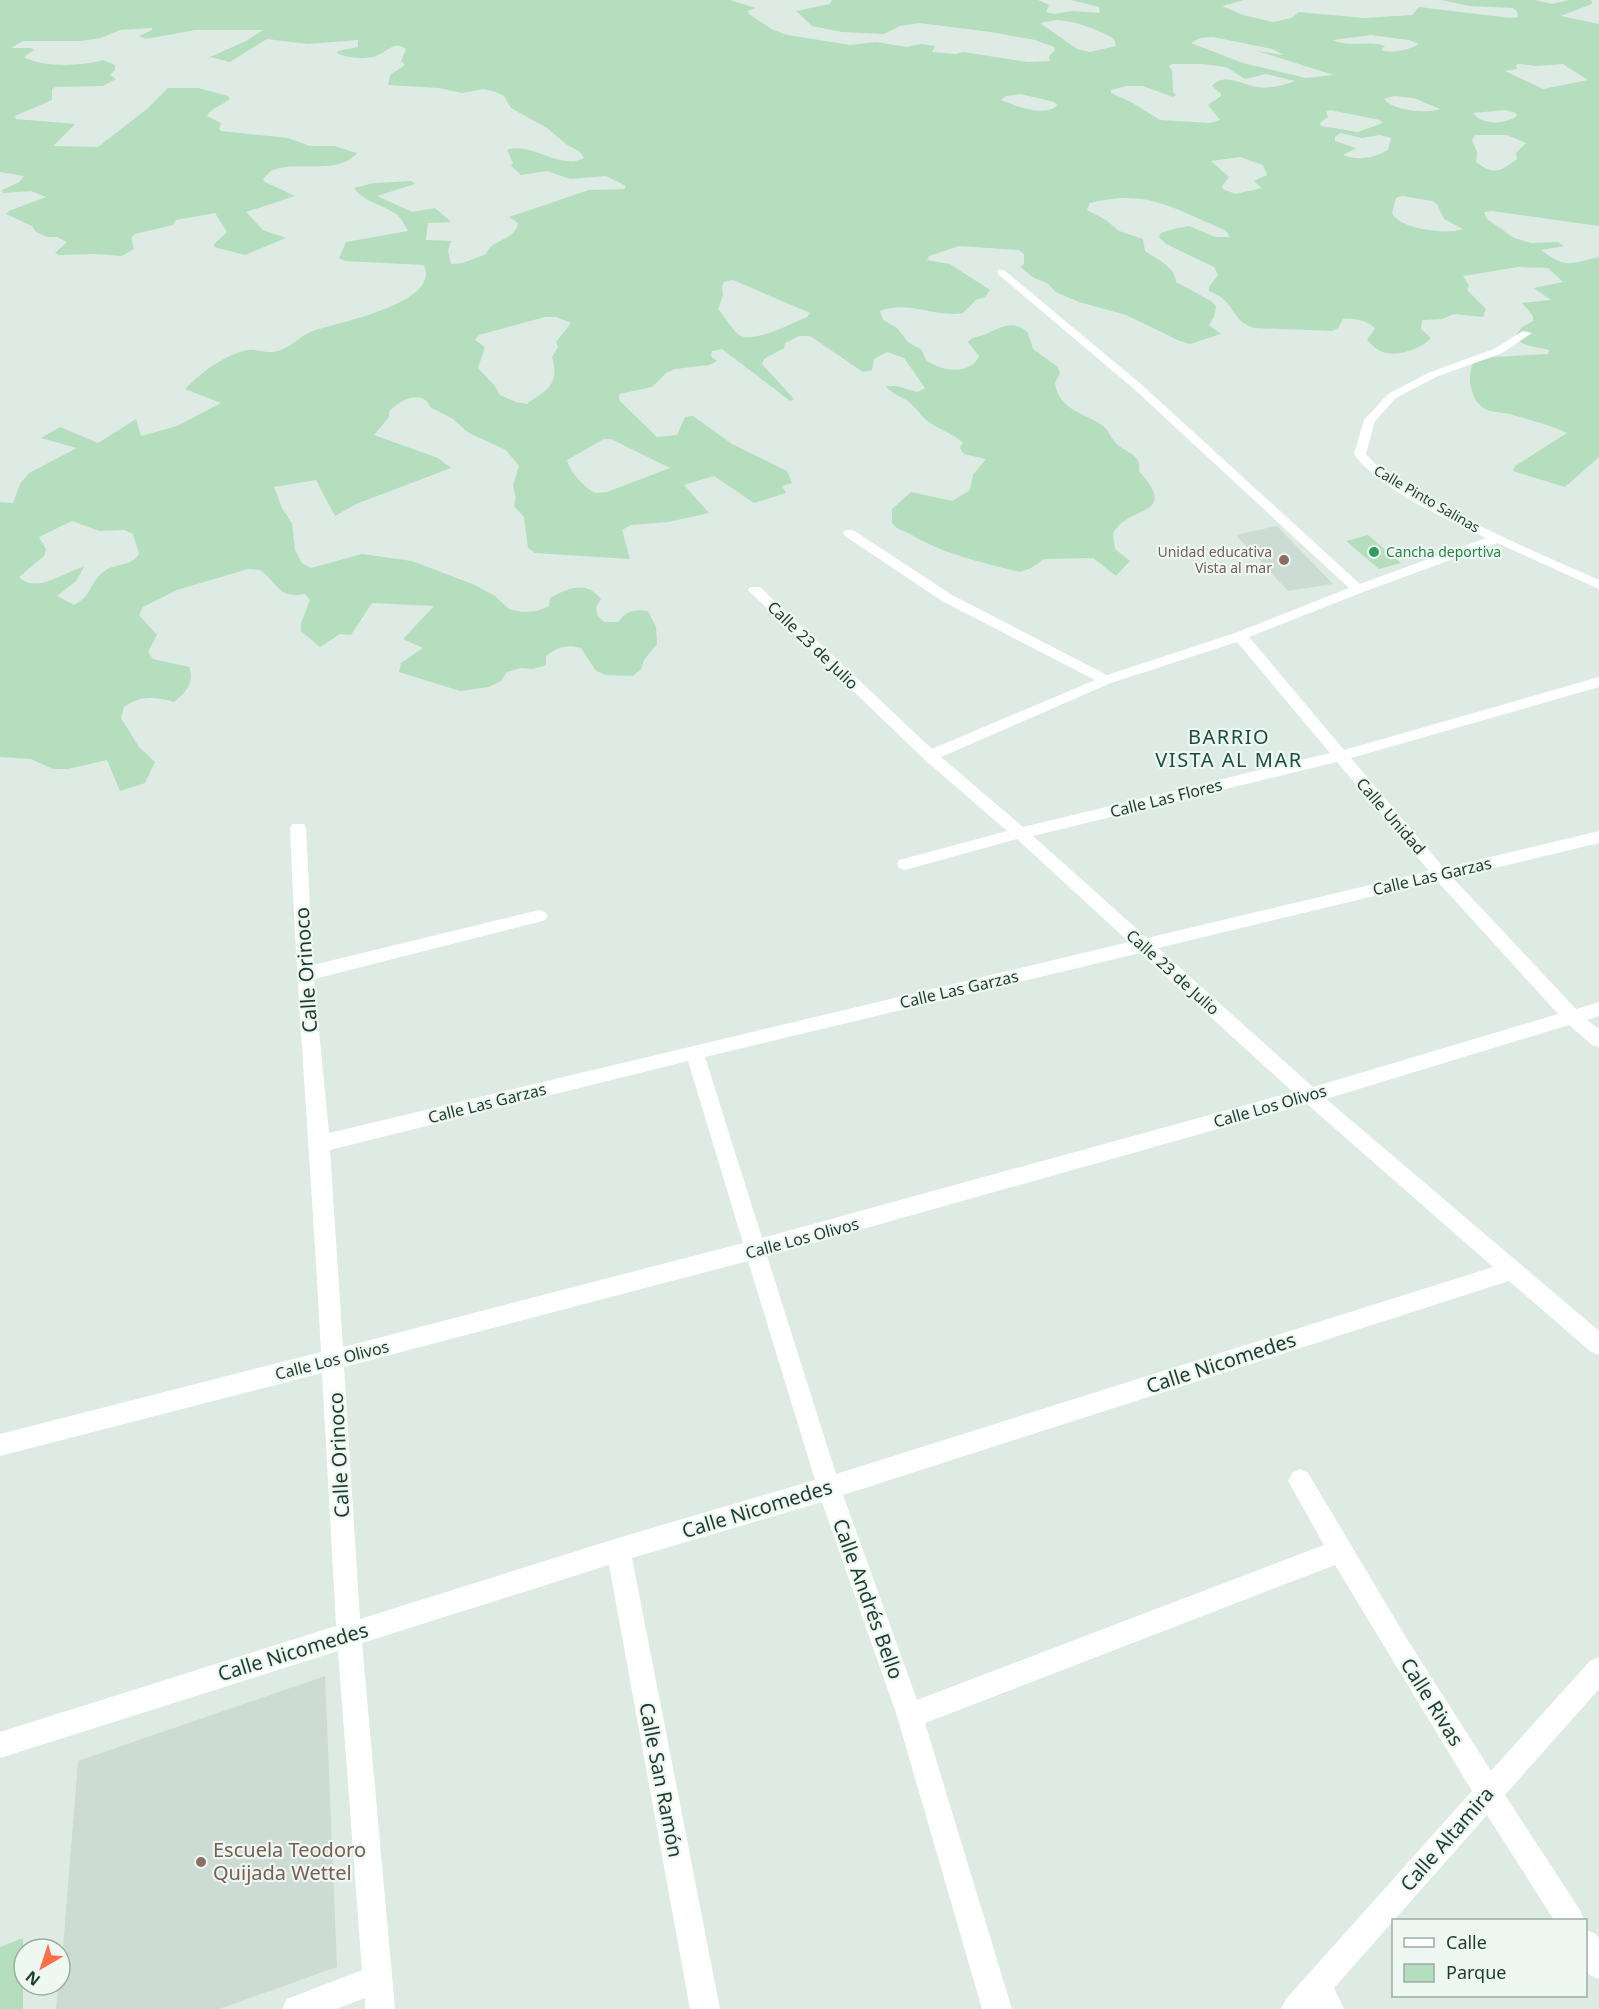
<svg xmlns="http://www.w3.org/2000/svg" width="1599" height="2009" font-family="'Noto Sans',sans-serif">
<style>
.built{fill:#ccdbd3}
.green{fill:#b4debe;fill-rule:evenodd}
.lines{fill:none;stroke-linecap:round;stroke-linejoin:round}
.minor{fill:#fff;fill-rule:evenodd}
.leisure-dot{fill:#2e9e5b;stroke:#eef7f2;stroke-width:2}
.education-dot{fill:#8d6e63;stroke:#eef7f2;stroke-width:2}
.labels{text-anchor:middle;stroke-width:4.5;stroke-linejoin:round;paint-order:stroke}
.far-street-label{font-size:14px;fill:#1e3b32;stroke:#eef7f2}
.far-education-label{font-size:14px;fill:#785e54;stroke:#eef7f2;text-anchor:end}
.far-leisure-label{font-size:14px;fill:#27864d;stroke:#eef7f2;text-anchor:start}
.street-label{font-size:16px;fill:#1e3b32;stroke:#eef7f2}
.quarter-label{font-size:20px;letter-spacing:1.5px;fill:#194e40;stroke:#eef7f2}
.near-street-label{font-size:20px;fill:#1e3b32;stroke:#eef7f2}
.near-education-label{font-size:20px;fill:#785e54;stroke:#eef7f2;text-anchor:start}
</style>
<rect width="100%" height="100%" fill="#ddebe4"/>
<path class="built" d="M1277 526 1333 584 1288 591 1236 535Z
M325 1676 337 1967 219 2009H56L58 1985H60L78 1761Z"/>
<path class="green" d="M0 0H730L755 8 748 11 749 14 773 30 788 35 850 45 876 42 907 47 921 44 935 46 932 52 956 54 963 52 1028 62 1050 61 1049 56 1055 50 1054 47 1035 40 991 32 919 23 900 26 884 34 842 32 812 26 796 11 830 4 832 0H1038L1049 5 1046 12 1055 14 1072 11 1100 13 1099 7 1071 0H1244L1222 6 1243 15 1273 22 1291 18 1299 12 1364 18 1412 15 1419 7 1510 18 1518 17 1517 11 1513 8 1469 6 1442 0H1535L1552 4 1569 0H1590L1592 1V4L1561 16 1599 24V226L1492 211 1484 212 1487 219 1514 238 1531 243 1558 242 1564 246 1541 250C1567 270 1571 263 1599 257V457L1565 487 1513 471 1515 466 1567 433C1551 425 1530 420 1513 415 1505 412 1497 413 1490 411 1471 405 1466 379 1473 363L1494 357 1548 354 1549 350C1537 347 1523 347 1515 337L1522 327 1533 321V316L1522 303 1551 300 1534 288 1563 282 1548 268 1518 267 1463 276 1469 286 1467 290 1486 309 1483 317 1454 314 1442 319 1422 320 1421 329 1431 338C1423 348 1399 356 1387 353 1379 352 1373 346 1367 340L1375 328C1366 320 1355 318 1343 319L1338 328 1332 331 1254 328C1228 319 1238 302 1209 291V287L1218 275 1214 267 1166 244 1159 237 1161 233 1174 229 1189 226 1215 237H1230L1225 230C1174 209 1147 188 1090 203L1087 210 1106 220 1119 231 1143 239 1145 251C1156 259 1176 267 1176 282L1211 301 1216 306 1214 317 1209 325 1221 334 1190 344 1180 341 1126 315 1079 302 1056 292 1047 283 1034 278 1020 267 1024 264V254L1019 250 959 246 929 256 927 260 950 264 990 290 985 297 976 300 963 313C934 318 909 300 880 311L883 320 897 328 908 342 922 350 926 360C940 371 970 376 979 356L968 342C973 336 979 337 986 334 1001 327 1014 319 1028 333L1033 349 1058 367 1060 373 1055 383C1059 411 1086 413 1103 426 1108 430 1110 436 1114 441 1123 452 1143 454 1139 471 1181 518 1127 504 1113 534L1115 549 1130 561 1116 576 1093 558 1044 559 1031 568 1020 572C984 563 943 554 912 535 904 530 898 531 892 523V509L911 492 952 501 970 490 973 475 986 459 964 454 960 448 963 443C953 433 937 429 926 420 919 413 914 405 906 400 898 395 891 393 886 386H897L917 392 925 388 904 358 887 352 874 359 872 370 863 372 810 336H799L785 343 784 348 764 359 762 364 794 399 790 401 722 349 712 351 711 356 717 361 709 365 675 369 666 373 652 387 619 394V400L657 437 677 435 685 417 693 416 732 444 787 471 792 483 782 486 786 493 754 503 714 476 684 485 709 513 668 522 631 525 622 530 630 559 535 553 528 548 524 517 514 506 516 498 513 486 519 466 506 450 469 433 453 419 430 407C423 388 398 401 389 412V417L374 435 438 458 451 468 356 504 335 516 316 480 274 487 282 508 292 523 295 550 302 563 311 568 362 554 412 561 475 585 495 596 509 609 522 612 537 611 549 606 550 598C568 588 586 580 601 599L596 607 597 615 604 622H618C627 611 634 609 648 611L656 627 657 644 644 660 641 669 633 676 606 675 596 671 581 648C566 644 558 647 546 656V665L533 669 520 668 507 672 501 681 489 687 460 691 399 672 401 663 423 648 403 639 434 606 372 603 351 635 340 634 320 647 301 631V623L310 600 305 594C278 599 279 584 260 570L248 569 177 590 143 607 139 615 157 635 148 652 153 659 189 667C195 683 186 692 174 702 154 697 142 695 124 707L121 718 139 747 155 762 145 783 120 791 107 760 68 769H53L31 759 0 757V502L13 503 20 484 29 473 77 448 41 438 60 427 98 443 136 419 141 436 177 426 221 403 185 389C201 373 216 361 237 353 255 346 258 353 273 352 289 350 299 336 313 331 338 322 441 304 424 265L345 261 339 258 346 242 408 231C405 226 401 217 396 214 382 204 365 203 354 188L374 183 412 181 415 184 377 196 412 212 435 208 451 222 428 223 426 240 451 241 448 251 451 264 463 263 486 254C491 239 515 241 518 223L509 217 589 190 624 189 626 186 606 176 570 179 547 171 521 175 511 166 513 163 507 150C531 141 560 171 584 158L580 152 566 144 547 128 511 108 504 96 496 92 483 89 462 93 439 88 388 85 390 75 405 65 401 61 406 49C394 40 387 52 376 56 365 60 347 58 337 53L338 51 358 47V40L308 44 267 39 230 62 210 57 246 41 263 30H195L146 39 139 36 152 30V28L120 30 101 38 81 41H23L11 48H32L34 50 24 57C42 68 84 66 103 60L115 65V70L110 75 116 79 103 86 56 87 52 89V100L15 116 16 119 75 124 53 146 98 147 147 109 168 88H198L228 96 230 99C223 105 212 107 207 116L221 123 219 129 221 131 288 138 310 146H334L357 153C337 176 298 160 273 170 268 172 267 176 263 179L265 182 295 196 246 212 263 230 286 238 245 255 214 247V244L227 232 215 213 176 220 173 225 135 234 131 238 134 249 122 256 97 254 59 255 55 253 67 242 57 237H47L36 232 32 226 6 214 9 211 46 197 31 191 3 193 2 190 19 182 24 176 0 172ZM1056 20C1076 21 1097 29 1114 39L1116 46 1090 52 1077 49 1040 23ZM1371 35 1409 40 1419 44C1409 50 1392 54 1381 50L1385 46C1369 40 1349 48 1333 40ZM1213 37 1272 49 1284 55 1257 51 1334 75 1306 78 1243 63 1191 43 1200 38ZM1172 64H1203L1226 67 1245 79 1266 74 1295 81C1285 85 1268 89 1257 87 1242 85 1225 72 1212 86L1221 94V96L1208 105 1220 120 1210 123 1160 120 1131 102 1111 93V90L1127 86H1143L1173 97 1176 95 1173 92 1172 71 1169 66ZM1519 64 1537 66 1563 64 1588 80 1543 89 1505 71 1517 69 1516 65ZM1021 94 1054 102 1058 105C1044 118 1016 106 1001 100L1006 96ZM1394 96 1414 98 1440 109C1425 114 1394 111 1384 99ZM1330 110 1380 120 1383 123 1358 132 1321 126 1320 123 1328 117 1326 112ZM1505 110 1516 113 1517 116C1505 124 1483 126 1473 113ZM1340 133 1362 138 1380 135 1391 138 1388 150C1374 158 1359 161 1343 155L1356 148 1335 141V137ZM1475 135H1507L1526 143 1516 153 1517 159C1501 171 1494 176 1476 162L1477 152 1472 140ZM1240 157 1263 165 1267 175 1254 181 1262 188 1235 194 1223 189 1222 186 1229 177 1211 161ZM1402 196 1432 201 1437 204 1444 219 1463 229C1447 235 1399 229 1392 213L1396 198ZM733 280 810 313 807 317C792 323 754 344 739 335 733 331 724 315 718 309L723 295 722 286 724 282ZM545 317H556L571 323 556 342 558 347 552 357C560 386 547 389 527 404L516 402 500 395 494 385 478 368 485 347 475 340 479 335ZM604 439H611L670 468 607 492 595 493C584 487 570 472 567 460ZM72 521 99 531 124 530 133 534 139 554C130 567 118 563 106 570 88 582 94 595 74 605L57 596 76 581 84 567C65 571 36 595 19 577L44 556 46 549 39 537Z
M1368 535 1401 563 1379 569 1346 541Z
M23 1938V2009H0V1947Z"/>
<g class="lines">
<path class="minor" d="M998 270H1004L1142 385 1360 584 1486 538C1446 519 1380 490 1354 454L1364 420 1388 394 1428 373 1494 349 1523 331 1532 333 1502 353 1436 377 1396 398 1375 421 1366 454C1383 474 1407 486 1429 499 1484 530 1542 555 1599 580V589L1497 543 1363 592 1249 637 1344 750 1599 677V687L1351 758 1444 868 1599 831V843L1453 878 1576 1009 1599 1002V1016L1587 1020 1599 1029V1047L1592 1045 1569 1025 1326 1099 1599 1331V1355L1591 1352 1509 1281 843 1495 917 1700 1324 1545 1288 1481 1292 1473 1300 1469 1308 1473 1407 1639 1491 1771 1590 1661 1599 1657V1689L1505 1795 1580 1910 1584 1920H1554L1487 1815 1334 1988 1344 2009H1281L1286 1999 1472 1791 1335 1565 925 1723 1012 2009H982L897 1716 822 1502 632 1558 720 2009H690L609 1565 362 1643 395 2009H365V1998L336 2009H282L287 1999 362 1970 338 1651 0 1758V1732L336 1626 322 1373 0 1456V1434L321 1352C312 1177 297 1003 290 828L292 824H304L306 828 313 965 539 910 545 912 548 916 545 920 539 922 314 979 329 1133 1129 942 1017 839 905 870 899 868 897 864 899 860 1007 831 925 760 748 590 750 587H760L932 749 1095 680 942 601 845 536 843 533 845 530H853L952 595 1107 675 1235 633 1349 588 1134 389 998 274ZM1237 642 1330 753 1023 827 941 757 1111 683ZM1337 762 1429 871 1147 938 1033 836ZM1437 881 1558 1014 1313 1087 1158 948ZM1140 953 1293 1092 762 1238 705 1057ZM688 1061 743 1243 343 1347 330 1150ZM1307 1104 1493 1267 836 1474 767 1256ZM748 1261 815 1480 618 1538 360 1619 344 1367Z
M1586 1930 1596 1934 1599 1939V1979L1589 1975 1586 1970Z"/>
</g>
<circle class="leisure-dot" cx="1374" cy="552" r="6"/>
<g class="education-dot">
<circle cx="1284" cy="560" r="6"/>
<circle cx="201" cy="1862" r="6"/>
</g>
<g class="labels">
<g class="far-street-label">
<text transform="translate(1427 499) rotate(30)" y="5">Calle Pinto Salinas</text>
</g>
<g class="far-education-label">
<text x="1272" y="557">Unidad educativa<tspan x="1272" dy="16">Vista al mar</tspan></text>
</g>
<g class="far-leisure-label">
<text x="1386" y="557">Cancha deportiva</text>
</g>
<g class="street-label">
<text transform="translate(813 645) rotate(44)" y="6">Calle 23 de Julio</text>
<text transform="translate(1166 798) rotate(-14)" y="6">Calle Las Flores</text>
<text transform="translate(1391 816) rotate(49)" y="6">Calle Unidad</text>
<text transform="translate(1432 876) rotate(-13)" y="6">Calle Las Garzas</text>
<text transform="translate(1173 972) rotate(42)" y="6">Calle 23 de Julio</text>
<text transform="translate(959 989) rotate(-13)" y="6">Calle Las Garzas</text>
<text transform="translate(487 1103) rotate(-14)" y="6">Calle Las Garzas</text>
<text transform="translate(1270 1106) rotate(-16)" y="6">Calle Los Olivos</text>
<text transform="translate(802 1238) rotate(-15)" y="6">Calle Los Olivos</text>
<text transform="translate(332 1360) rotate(-14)" y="6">Calle Los Olivos</text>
</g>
<g class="quarter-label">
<text x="1229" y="744">BARRIO<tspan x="1229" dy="23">VISTA AL MAR</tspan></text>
</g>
<g class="near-street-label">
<text transform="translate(306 970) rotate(-94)" y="7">Calle Orinoco</text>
<text transform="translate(1221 1363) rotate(-18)" y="7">Calle Nicomedes</text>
<text transform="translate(339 1455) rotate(-93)" y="7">Calle Orinoco</text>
<text transform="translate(757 1509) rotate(-17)" y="7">Calle Nicomedes</text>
<text transform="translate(868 1599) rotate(70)" y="7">Calle Andrés Bello</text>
<text transform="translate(293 1652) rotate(-17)" y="7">Calle Nicomedes</text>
<text transform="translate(1432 1702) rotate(58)" y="7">Calle Rivas</text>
<text transform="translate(661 1780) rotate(79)" y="7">Calle San Ramón</text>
<text transform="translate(1447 1839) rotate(-49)" y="7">Calle Altamira</text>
</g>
<g class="near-education-label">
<text x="213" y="1857">Escuela Teodoro<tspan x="213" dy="23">Quijada Wettel</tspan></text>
</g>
</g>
<rect x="1392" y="1919" width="195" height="78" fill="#eef7f2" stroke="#9baca5" stroke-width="1.5"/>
<rect x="1404" y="1938" width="30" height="9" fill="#ffffff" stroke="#9baca5" stroke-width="1.5"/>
<text x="1446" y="1949" font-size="18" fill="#1e3b32">Calle</text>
<rect x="1404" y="1964" width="30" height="18" fill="#b4debe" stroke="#9baca5" stroke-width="1.5"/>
<text x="1446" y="1979" font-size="18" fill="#1e3b32">Parque</text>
<g transform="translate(42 1967) rotate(219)"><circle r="28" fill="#eef7f2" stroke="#9baca5" stroke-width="1.5"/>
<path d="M0-4.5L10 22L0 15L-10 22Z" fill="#fd6f49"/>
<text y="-9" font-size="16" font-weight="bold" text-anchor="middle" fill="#1e3b32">N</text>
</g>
</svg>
